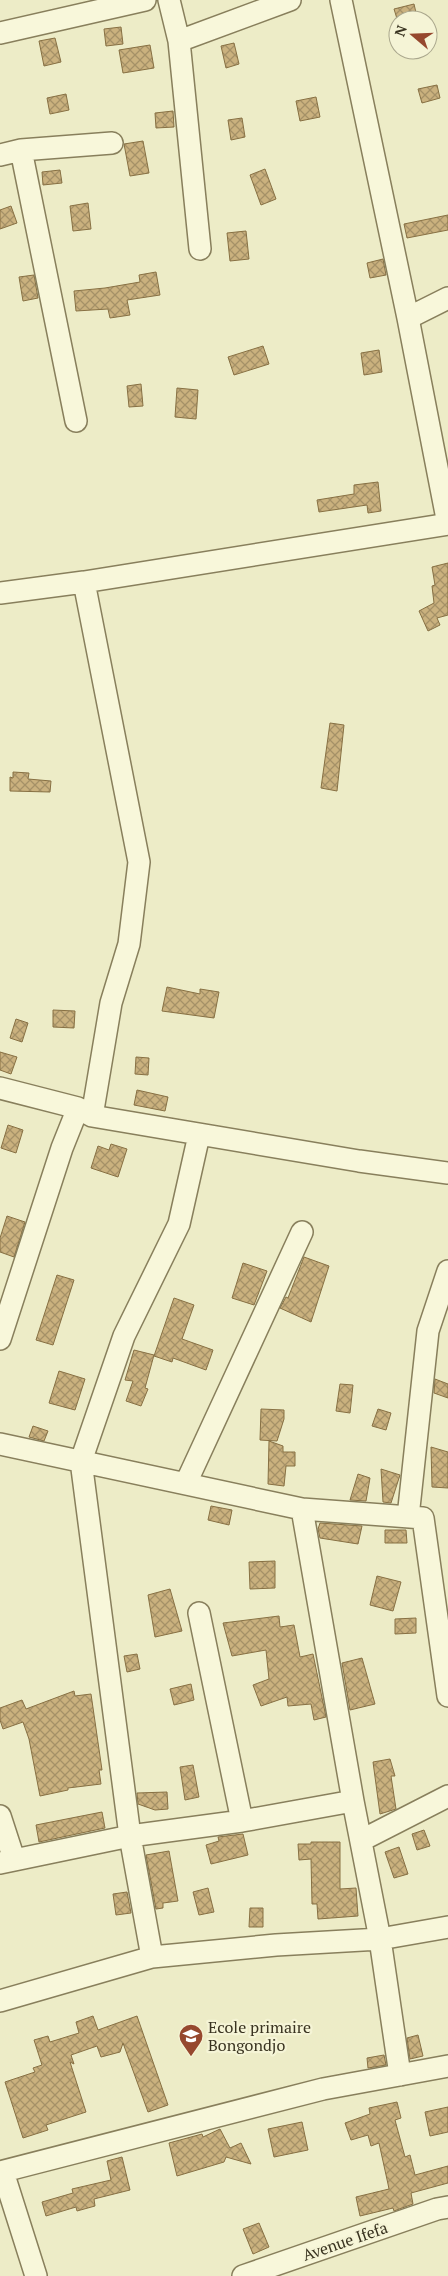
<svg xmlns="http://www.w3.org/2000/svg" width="448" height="2276" font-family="'PT Serif',serif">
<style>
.building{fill:url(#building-cross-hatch);stroke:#877043}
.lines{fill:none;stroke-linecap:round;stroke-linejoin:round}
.street-casing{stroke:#887f5c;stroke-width:24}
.street{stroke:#f8f7da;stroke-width:21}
.labels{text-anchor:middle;stroke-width:4.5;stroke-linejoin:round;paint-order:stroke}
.poi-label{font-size:16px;fill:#393320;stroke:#f5f4d6;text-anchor:start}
.street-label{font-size:16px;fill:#393320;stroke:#f5f4d6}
</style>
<defs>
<pattern id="building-cross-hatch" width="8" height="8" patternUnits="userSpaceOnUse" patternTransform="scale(1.25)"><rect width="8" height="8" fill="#cab17e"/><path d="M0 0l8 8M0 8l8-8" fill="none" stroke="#a59167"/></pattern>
</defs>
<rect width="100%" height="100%" fill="#edecc7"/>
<path class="building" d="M414 4 417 17 398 20V22L394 9Z
M121 27 123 44 106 46 104 29Z
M55 38 61 62 44 66 39 41Z
M234 43 239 64 226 68 221 46Z
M150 45 154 68 123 73 119 50Z
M437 85 440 98 422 103 418 89Z
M66 94 69 110 50 114 47 98Z
M316 97 320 117 300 121 296 101Z
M173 111 174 127 156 128 155 113Z
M242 118 245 137 231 140 228 120Z
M143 141 149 173 130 176 124 144Z
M265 169 276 199 261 205 250 175Z
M60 170 62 183 43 185 42 172Z
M88 203 91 229 73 231 70 206Z
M11 206 17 223 0 229V210Z
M448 215V230L407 238 404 224Z
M246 231 249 259 230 261 227 233Z
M383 259 386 275 370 278 367 263Z
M156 272 160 295 127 300 130 315 110 318 108 309 76 311 74 291 105 288 140 282 139 275Z
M34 275 38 298 23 301 19 277Z
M263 346 269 364 234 375 228 357Z
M379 350 382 372 364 375 361 353Z
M141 384 143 406 129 407 127 386Z
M177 388 198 390 196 419 175 417Z
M378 482 381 511 368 513 367 505 319 512 317 500 354 494V485Z
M448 563V615L437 618 440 625 428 631 419 611 434 603 432 586 435 585 432 567Z
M330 723 344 725 337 791 321 788Z
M13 772 29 773 28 779 51 781 50 792 10 791V777L13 778Z
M167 987 200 994V989L219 992 214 1018 162 1011Z
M53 1010 75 1011 74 1028 53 1027Z
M16 1019 28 1023 22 1042 10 1038Z
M0 1052 17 1057 11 1074 0 1070Z
M136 1057 149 1058 148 1075 135 1074Z
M137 1090 168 1097 165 1111 134 1105Z
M8 1125 23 1130 16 1153 1 1148Z
M111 1144 127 1149 118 1177 91 1168 98 1146 109 1150Z
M7 1216 25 1222 14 1257 0 1252V1238Z
M304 1257 329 1266 311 1322 280 1308 286 1297 288 1298Z
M243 1263 267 1271 254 1305 232 1298Z
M57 1275 74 1280 53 1345 36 1340Z
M174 1298 194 1305 182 1339 213 1350 206 1370 173 1358 172 1362 154 1356Z
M134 1350 154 1355 145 1388 148 1389 141 1406 126 1401 133 1381 125 1380Z
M59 1371 85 1379 75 1410 49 1403Z
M435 1379 448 1384V1398L434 1393Z
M340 1384 353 1385 350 1413 336 1411Z
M261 1409 284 1410V1419L277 1441 260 1440Z
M378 1409 391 1413 386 1430 372 1426Z
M33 1426 48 1431 44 1441 29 1437Z
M269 1441 283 1446V1452H295V1466H286L284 1486 268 1484Z
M431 1447 448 1452V1488L432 1487Z
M381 1469 400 1475 391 1503 383 1502Z
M358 1474 370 1478 366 1501 350 1500Z
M211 1506 232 1510 229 1525 208 1520Z
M320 1523 362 1526 358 1544 320 1538 318 1529Z
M385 1530H406L407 1543H385Z
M275 1561V1588L250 1589 249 1562Z
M377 1576 401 1582 393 1611 370 1605Z
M170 1589 182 1631 155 1637 148 1595Z
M279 1616 280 1627 294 1625 300 1657 313 1654 326 1717 314 1720 311 1704 288 1706 287 1697 261 1706 253 1685 269 1679 266 1650 232 1656 223 1623Z
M416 1618V1633L395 1634V1619Z
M137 1654 140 1669 127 1672 124 1656Z
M362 1658 375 1704 350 1710 342 1663Z
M191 1684 194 1700 174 1705 170 1689Z
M74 1691 75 1696 91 1694 102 1770H99L101 1784 68 1788V1790L40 1796 29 1739 23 1722 3 1729 0 1720V1708L22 1700 26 1709Z
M390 1759 395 1776H391L396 1809 380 1814 373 1762Z
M193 1765 199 1797 185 1800 180 1767Z
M167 1792 168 1809 155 1810 138 1804 137 1793Z
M102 1812 105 1828 39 1842 36 1825Z
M424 1830 430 1846 417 1850 412 1834Z
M243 1834 248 1855 211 1864 206 1845 219 1841 218 1837Z
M311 1842H340V1889L356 1888 358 1916 318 1919 317 1904H312L311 1859 299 1860 298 1844H311Z
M399 1847 408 1874 394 1878 385 1852Z
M169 1851 178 1901 163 1903V1908L156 1909 146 1855Z
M208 1888 214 1912 199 1915 193 1892Z
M127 1892 131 1913 116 1915 113 1894Z
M250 1908H263V1927H249Z
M93 2016 98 2030 137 2016 168 2105 148 2112 123 2043 120 2052 101 2057 97 2046 71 2055 74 2064 70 2062 86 2112 46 2125 48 2130 23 2138 5 2082 35 2072 33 2068 42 2065 34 2040 48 2036 50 2042 79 2033 76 2022Z
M418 2035 423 2056 410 2059 407 2038Z
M384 2055 386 2065 368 2068 367 2058Z
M397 2102 401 2118 395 2120 405 2157 410 2155 415 2175 448 2166V2183L411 2193 413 2204 394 2211 393 2208 360 2216 356 2197 389 2189 388 2184 379 2143 371 2146 368 2135 351 2140 345 2123 370 2114 369 2108Z
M448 2107V2132L430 2136 425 2112Z
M302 2122 308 2150 274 2157 268 2129Z
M220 2129 230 2148 241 2143 251 2164 226 2157 224 2162 177 2176 169 2143 202 2134 203 2137Z
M122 2157 130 2190 94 2199 95 2206 77 2211 76 2207 46 2216 42 2202 73 2193 72 2189 111 2180 107 2161Z
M259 2223 269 2247 253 2254 243 2229Z"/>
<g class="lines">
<defs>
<path id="street" d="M169 0 179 41 200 249
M341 0 408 318 448 524
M0 33 145 0
M179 41 290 0
M21 150 76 421
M0 155 21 150 112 143
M408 318 448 298
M84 582 139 862 129 944 111 1003 92 1116
M0 593 84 582 448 524
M0 1088 78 1108 62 1148 0 1339
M81 1110 92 1116 359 1161 448 1173
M0 1444 302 1509 423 1518 448 1696
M186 1483 302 1232
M302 1509 353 1801 380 1939 400 2075
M408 1517 428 1331 448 1271
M199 1613 242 1821
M0 1816 14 1859
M362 1840 448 1796
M0 1863 130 1836 242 1821 353 1801
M152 1957 130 1836 81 1461 124 1336 179 1224 199 1135
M0 2001 152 1957 276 1945 380 1939 448 1927
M0 2172 323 2089 448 2066
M3 2172 36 2276
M243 2276 437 2209 448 2207"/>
</defs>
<use href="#street" class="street-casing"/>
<use href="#street" class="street"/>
</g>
<defs>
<symbol id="school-pin" viewBox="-11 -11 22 30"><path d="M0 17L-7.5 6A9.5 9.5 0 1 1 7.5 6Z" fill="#96482e" stroke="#f5f4d6"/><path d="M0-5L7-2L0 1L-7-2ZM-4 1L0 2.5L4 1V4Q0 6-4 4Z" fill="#fff"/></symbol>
</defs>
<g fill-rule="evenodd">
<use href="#school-pin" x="177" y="2022" width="28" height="38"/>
</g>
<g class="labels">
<g class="poi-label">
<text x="208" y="2033">Ecole primaire<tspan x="208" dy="18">Bongondjo</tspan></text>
</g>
<g class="street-label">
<text transform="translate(345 2241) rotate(-19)" y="6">Avenue Ifefa</text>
</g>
</g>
<g transform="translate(413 35) rotate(289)"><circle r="24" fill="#f5f4d6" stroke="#aaa78d"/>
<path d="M0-4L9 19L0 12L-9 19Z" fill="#96482e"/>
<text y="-8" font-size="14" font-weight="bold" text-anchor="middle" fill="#393320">N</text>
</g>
</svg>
